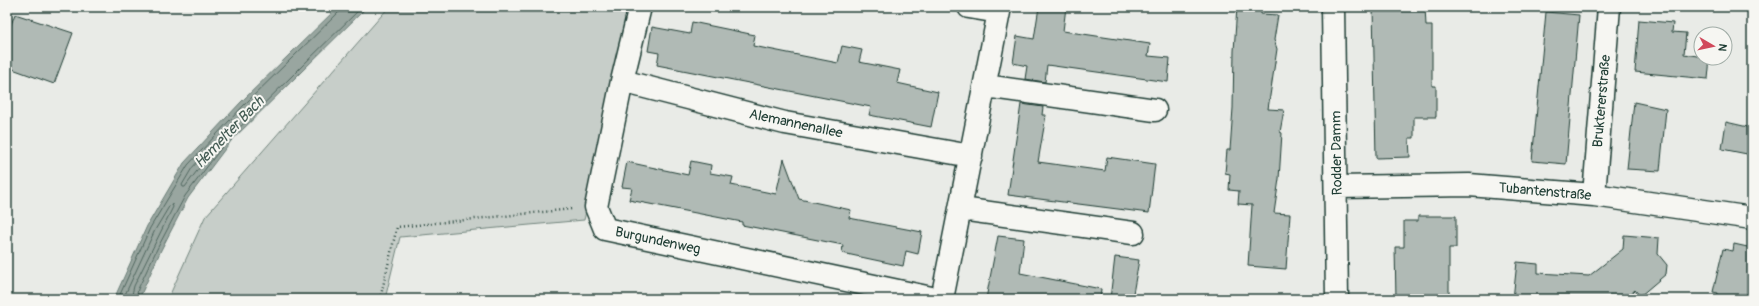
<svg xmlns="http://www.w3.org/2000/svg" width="1759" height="306" font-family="Pangolin,sans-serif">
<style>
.green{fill:#c7cec9;stroke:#73867e}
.water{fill:#99a6a0;stroke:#687c75}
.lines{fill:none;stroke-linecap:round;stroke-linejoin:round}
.shore{stroke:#50675f;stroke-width:1}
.building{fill:#b0bab5;stroke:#1f3d34}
.minor-casing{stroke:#1f3d34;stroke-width:25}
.path{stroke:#1f3d34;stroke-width:2.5;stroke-dasharray:1 3;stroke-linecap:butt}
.minor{stroke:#f6f6f2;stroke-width:22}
.labels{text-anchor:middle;stroke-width:4;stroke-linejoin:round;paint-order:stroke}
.street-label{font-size:14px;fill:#1f3d34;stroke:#f6f6f2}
.water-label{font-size:15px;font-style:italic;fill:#445c54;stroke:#f6f6f2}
</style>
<rect width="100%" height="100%" fill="#e9ebe7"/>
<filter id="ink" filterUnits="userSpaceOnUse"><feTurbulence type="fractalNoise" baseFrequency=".025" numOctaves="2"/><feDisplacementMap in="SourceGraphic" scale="8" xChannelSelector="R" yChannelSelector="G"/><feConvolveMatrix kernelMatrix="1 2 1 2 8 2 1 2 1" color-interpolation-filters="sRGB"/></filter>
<g filter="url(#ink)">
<path class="green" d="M389 7H632L584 220 400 237 385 299H168L205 217Z"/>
<path class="water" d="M338 7H367L231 141 188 198 161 250 139 299H114L147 226 184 163 241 102Z"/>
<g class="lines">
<path class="shore" d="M205 154H208V156L185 187H183L182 185 192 168Z
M118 299 150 228 188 165 244 105 340 11 341 7
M123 299 155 230 170 205 172 204 173 207 134 286 131 299
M136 299 138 289 157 249 185 196 228 139 362 7"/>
</g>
<path class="building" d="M1039 7H1066L1063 31 1150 44 1148 56 1170 58 1168 82 1047 65 1045 82 1025 79 1027 66 1013 63 1017 36 1034 39Z
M1237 7H1261V14L1278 15 1274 40 1277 49 1268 109 1284 110 1280 132 1282 133 1279 179 1274 213 1290 214 1286 269 1248 266 1252 205 1238 204 1239 191 1229 190 1230 174 1225 173 1227 150H1230L1233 108 1234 51Z
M1373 7H1425L1426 26H1432V86H1436V117H1414V138H1409L1410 157 1376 158Z
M1546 12 1579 15 1566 164 1532 161Z
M15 14 73 33 54 84 7 67V35Z
M1639 20 1673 23 1672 32 1686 33 1684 54 1710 58 1708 79 1635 72Z
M692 22 755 35 753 46 838 63 842 46 862 50 859 62 900 70 897 83 938 92 931 127 869 115 871 107 657 65 659 53 648 51 652 27 690 34Z
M1634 102 1666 109 1660 171 1627 169Z
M1021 104 1043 107 1042 115H1046L1038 162 1105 171 1107 157 1155 164 1149 213 1008 195Z
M1726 122 1752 128V155L1722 149Z
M784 159 799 199 851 210 849 218 922 232 918 254 906 251 903 266 842 253 843 245 742 225V222L629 200 632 188 622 187 627 162 688 175 691 161 711 165 710 173 733 177 731 185 776 194Z
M1418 216H1456V248H1449V299H1396L1395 247H1404V221H1418Z
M1624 235 1659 238 1658 254 1667 265 1666 274 1640 296 1635 290 1625 299H1513L1517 262 1538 264V273L1589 276 1623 249Z
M998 236 1024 239 1020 273 1101 289 1100 299H986Z
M1734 244 1752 248V299H1717L1718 293 1713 292 1723 249 1733 251Z
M1115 257 1139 260 1132 299H1110Z"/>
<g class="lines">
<defs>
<path id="minor" d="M640 7 622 81 596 207 605 229 936 299
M969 7 999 12
M1333 7 1337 299
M622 81 785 123 971 156
M985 86 1155 110
M1337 187 1469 185 1594 195 1752 218
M1594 195 1609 7
M961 209 1133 233
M942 299 1000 7"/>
</defs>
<use href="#minor" class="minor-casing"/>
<path class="path" d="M380 299 397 227 572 209"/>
<use href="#minor" class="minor"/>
</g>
</g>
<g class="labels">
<g class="street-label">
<text transform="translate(1601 101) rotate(-85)" y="5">Bruktererstraße</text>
<text transform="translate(796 123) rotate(12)" y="5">Alemannenallee</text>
<text transform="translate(1336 153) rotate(-91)" y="5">Rodder Damm</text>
<text transform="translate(1545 191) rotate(5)" y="5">Tubantenstraße</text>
<text transform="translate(658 240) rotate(12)" y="5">Burgundenweg</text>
</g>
<g class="water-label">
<text transform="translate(229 132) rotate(-46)" y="5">Hemelter Bach</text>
</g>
</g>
<rect width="1759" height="306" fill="none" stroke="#f6f6f2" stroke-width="24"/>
<rect x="12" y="12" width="1735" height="282" fill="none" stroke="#1f3d34" stroke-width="1.5" filter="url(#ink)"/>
<g transform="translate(1713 46) rotate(99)"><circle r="19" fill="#f6f6f2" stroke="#a0aca6"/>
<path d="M0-3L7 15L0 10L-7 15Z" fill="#d1495b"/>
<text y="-6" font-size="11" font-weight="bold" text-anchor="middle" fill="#1f3d34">N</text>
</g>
</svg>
